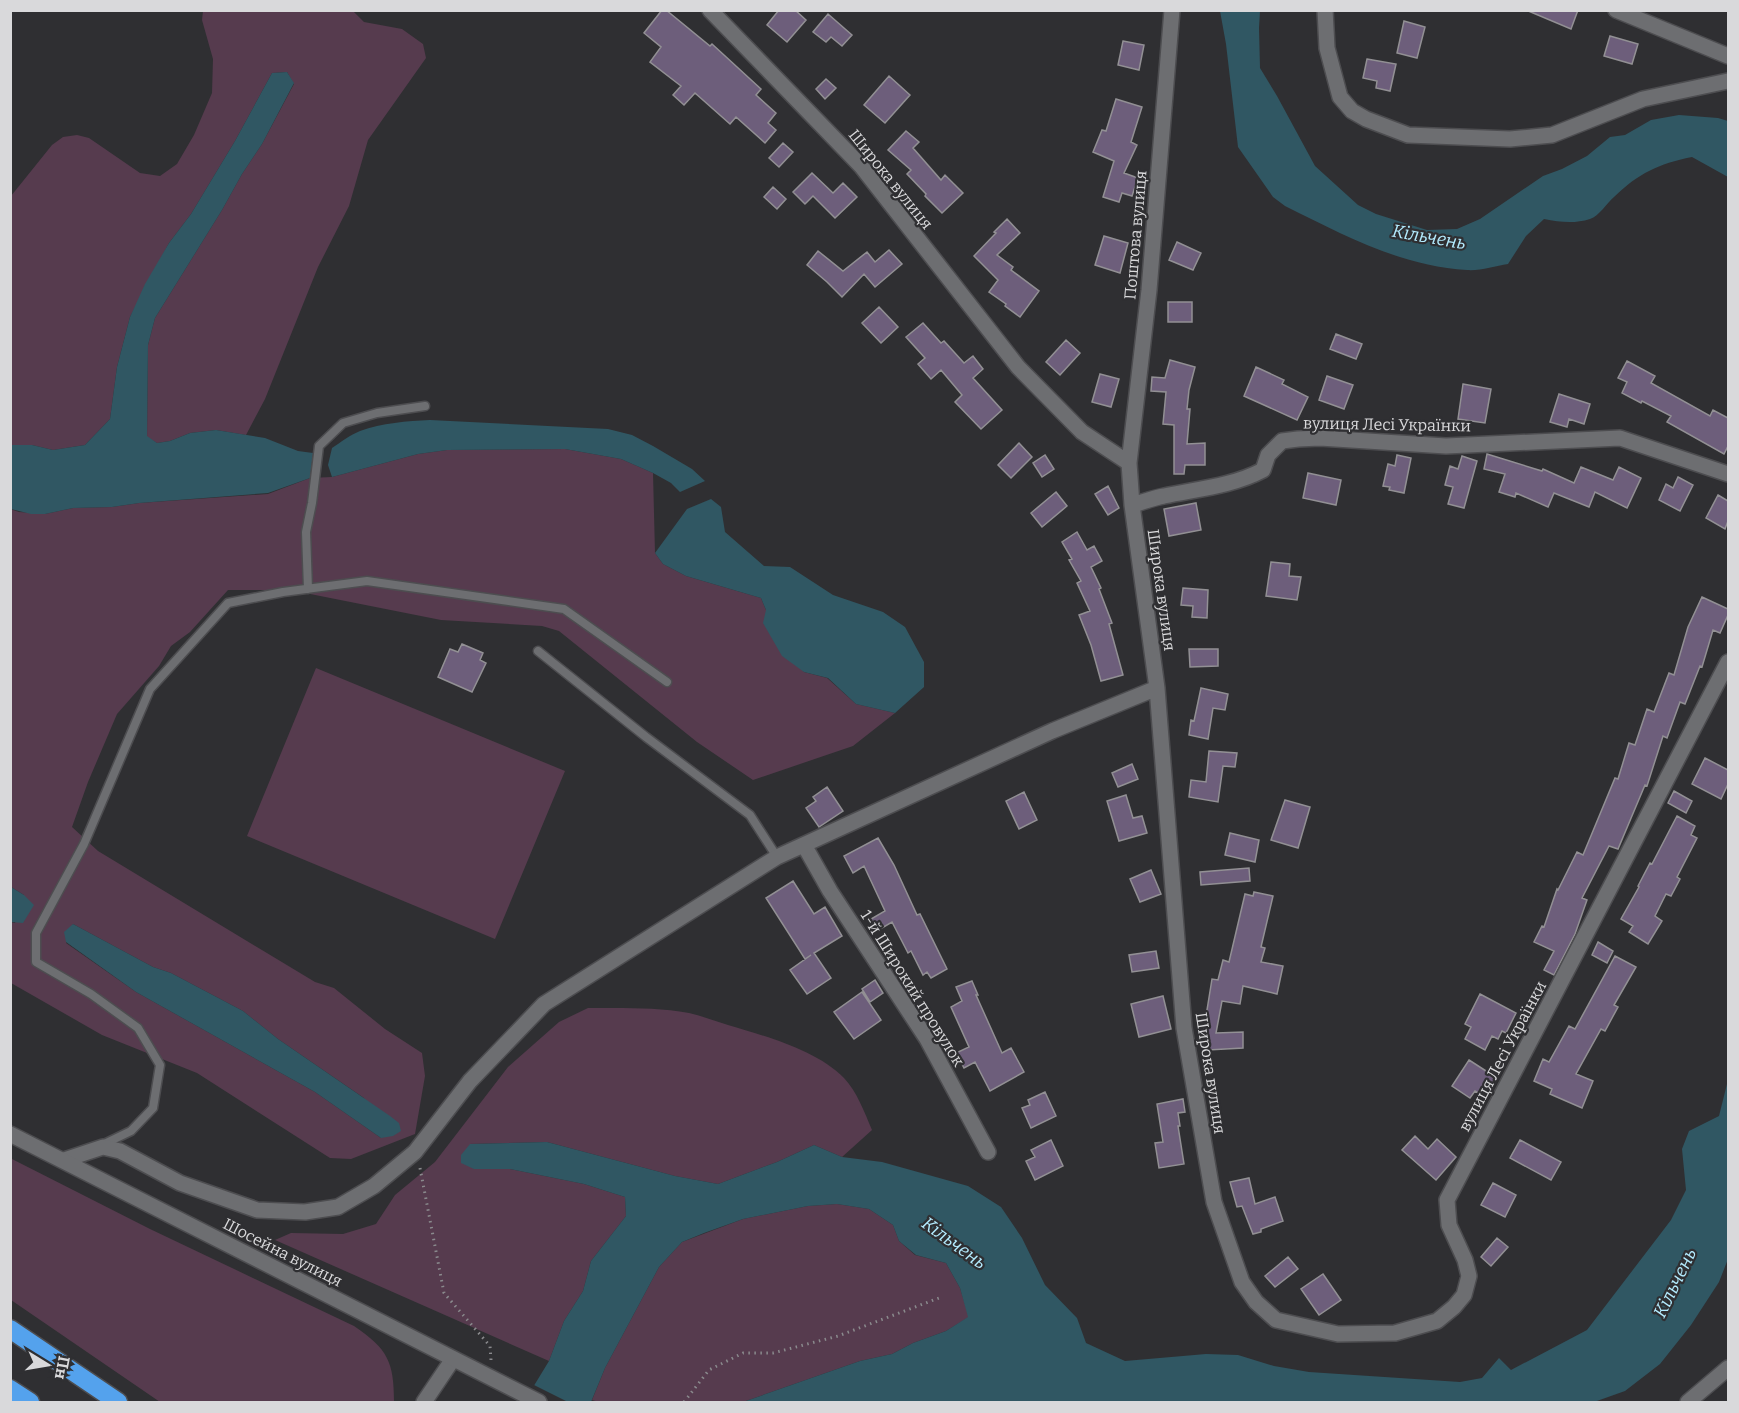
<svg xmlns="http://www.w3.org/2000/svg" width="1739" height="1413" font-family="Bitter,serif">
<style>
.green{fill:#563b4e;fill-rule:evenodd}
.water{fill:#305763}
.pier{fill:#2f2f32}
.building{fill:#6d5e7b;stroke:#929094;stroke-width:1.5}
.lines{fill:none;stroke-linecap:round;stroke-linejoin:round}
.lane-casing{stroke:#4d4d50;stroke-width:11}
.street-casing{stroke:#4d4d50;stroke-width:18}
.secondary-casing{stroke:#4d4d50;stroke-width:18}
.highway-casing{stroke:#4d4d50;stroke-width:21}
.path{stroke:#8a8a8d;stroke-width:3;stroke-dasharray:1.5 4.5;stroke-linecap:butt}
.lane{stroke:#6d6e71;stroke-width:8}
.street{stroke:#6d6e71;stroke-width:15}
.secondary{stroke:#6d6e71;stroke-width:15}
.highway{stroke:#54a2ed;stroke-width:18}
.labels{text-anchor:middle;stroke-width:4.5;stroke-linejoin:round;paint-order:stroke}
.street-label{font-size:16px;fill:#d9d9db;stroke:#2f2f32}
.water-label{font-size:18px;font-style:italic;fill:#b3ebfe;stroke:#2f2f32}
</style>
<rect width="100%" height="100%" fill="#2f2f32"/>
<path class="green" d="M203 11H353L364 22 402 29 423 44 426 58 368 140 349 206 318 267 265 399 246 435 216 430 190 433 170 441 157 443 147 437 148 345 155 318 222 210 242 174 262 144 294 84 287 72 272 73 235 141 191 214 169 243 130 317 117 367 110 419 85 445 53 450 32 445H11V196L52 145 63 137 77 135 89 138 140 173 160 176 177 164 194 135 212 93 213 59 202 20Z
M565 449 621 459 653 473 655 553 663 564 686 576 761 598 766 610 804 672 827 678 856 704 895 713 853 746 753 780 697 742 559 631 542 626 441 620 290 590H228L190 632 171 646 159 666 117 714 88 782 72 827 98 851 315 982 334 988 385 1029 422 1053 425 1076 415 1134 351 1159 330 1158 197 1073 102 1035 11 983V922L15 923 24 895 11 887 10 509 19 512 45 514 73 508 112 507 139 503 268 494 310 478 332 477 418 454 447 450ZM73 924 153 967 171 973 243 1011 278 1039 364 1098 381 1138 315 1092 136 992 66 943Z
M316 668 565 771 495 939 247 836Z
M588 1008C622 1008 656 1007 689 1013 702 1016 715 1021 728 1025 765 1036 817 1050 844 1078 857 1092 864 1111 872 1130L842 1157 814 1145 777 1162 718 1184 675 1176 547 1142 470 1144 474 1169H510L584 1184 625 1197 626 1216 591 1261 583 1291 564 1321 549 1361 275 1240 291 1233 343 1234 376 1224 395 1195 435 1162 508 1067 559 1022Z
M10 1158 150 1229 354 1326C388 1349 394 1362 394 1402H160L11 1300Z
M837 1204 869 1209 893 1225 899 1241 915 1255 946 1263 960 1288 969 1317 946 1331 913 1343 892 1354 860 1361 743 1402H599L592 1400 605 1368 659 1267 682 1242 743 1219 808 1206Z"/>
<path class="water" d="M1220 11H1260L1259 28 1260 68 1277 96 1315 166 1358 205 1376 214 1427 230 1457 229 1480 219 1543 176 1562 169 1587 156 1610 137 1625 135 1651 120 1679 115 1718 118 1728 121V177L1692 157C1658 164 1639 173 1614 197 1607 203 1599 216 1590 219 1574 224 1560 222 1544 219L1526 236 1508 264C1495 266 1480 271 1467 270 1400 266 1344 235 1285 206L1273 197 1238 147 1226 44Z
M287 72 294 83 262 144 242 174 222 210 155 318 148 345 147 436 157 443 170 441 190 433 216 430 265 438 298 451 313 453 310 478 268 493 139 503 112 507 73 508 45 514H31L11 509V445H32L53 450 85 445 110 419 117 367 130 317 145 284 169 243 191 214 235 141 272 73Z
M430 420 608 429 632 435 653 446 692 469 705 481 680 492 671 483 653 473 621 459 565 449 447 450 418 454 332 477 328 465 332 448C341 442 350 435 360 431 382 423 407 421 430 420Z
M711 499 721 507 725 532 764 566 790 567 833 595 883 612 905 627 924 662V687L895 713 856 704 828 678 804 672 782 656 763 623 766 610 761 598 686 576 663 564 655 553 687 509Z
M11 887 24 895 34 905 23 923 11 922Z
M73 924 153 967 171 973 243 1011 278 1039 390 1116 399 1123 401 1131 393 1136 381 1138 315 1092 136 992 66 942 64 932Z
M1728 1080V1259L1719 1282 1691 1325 1660 1364 1625 1391 1594 1402H743L860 1361 892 1354 913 1343 946 1331 968 1317 960 1288 946 1263 916 1255 899 1241 893 1225 869 1209 837 1204 808 1206 743 1219 704 1233 682 1242 659 1267 605 1368 591 1402H524L549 1361 564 1321 583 1291 591 1261 626 1216 625 1197 584 1184 510 1169H474L461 1163V1155L470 1144 547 1142 675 1176 718 1184 777 1162 814 1145 842 1157 882 1162 968 1186 1001 1207 1022 1238 1045 1285 1077 1318 1086 1343 1125 1361 1206 1354 1238 1355 1274 1366 1309 1372 1460 1382 1482 1378 1499 1358 1511 1370 1587 1330 1671 1220 1686 1190 1682 1149 1689 1131 1719 1116Z"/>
<path class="pier" d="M532 1384 568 1402H521Z"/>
<path class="building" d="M662 10H666L710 46 712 44 761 89 756 95 776 113 768 123 776 130 765 143 736 117 730 124 695 93 684 105 673 95 681 86 650 62 661 47 644 33Z
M779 10H795L806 20 787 42 767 25Z
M1526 10H1578L1571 29Z
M828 14 852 35 842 46 831 37 826 42 813 32Z
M1404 21 1425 27 1417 58 1397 53Z
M1610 36 1638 44 1632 64 1604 56Z
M1123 41 1144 45 1139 70 1118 65Z
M1367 59 1396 64 1390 91 1376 88 1377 81 1363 78Z
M889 76 910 95 885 123 864 105Z
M826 79 836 88 825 99 816 89Z
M1116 99 1142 107 1131 142 1137 145 1124 173 1138 178 1132 196 1122 193 1119 202 1103 197 1114 161 1093 152 1102 130 1106 131Z
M906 131 919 142 913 148 941 180 945 175 963 193 942 213 925 196 926 194 907 174 911 170 888 150Z
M783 143 793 152 779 167 769 158Z
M812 173 833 193 843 183 857 197 835 218 813 196 805 204 793 192Z
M773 187 786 199 777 209 764 197Z
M1007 219 1020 233 997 255 1013 267 1011 270 1039 291 1020 317 1005 306 1006 304 989 292 998 280 974 256 996 233 994 232Z
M1104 236 1128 243 1120 273 1095 265Z
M1177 242 1201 253 1193 270 1169 260Z
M889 250 902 264 875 287 864 274 842 297 827 282 807 265 818 251 843 271 867 252 875 262Z
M1168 302H1192V322H1168Z
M879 307 898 327 881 343 862 323Z
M923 323 941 343 944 341 964 363 973 356 983 369 973 378 1002 410 981 429 955 402 962 395 941 370 931 379 918 364 925 358 906 337Z
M1336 334 1362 344 1356 359 1330 349Z
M1066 340 1080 353 1060 375 1046 362Z
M1170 360 1195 367 1189 390 1187 409H1190L1187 444 1205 443V465H1185L1184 474H1174V425L1163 424 1166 392 1151 391 1152 377 1165 378Z
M1627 361 1655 376 1651 383 1710 416 1713 410 1728 418V446L1724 454 1667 422 1671 416 1642 401 1641 403 1622 393 1627 382 1618 378Z
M1256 367 1284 380 1282 384 1308 397 1297 420 1244 396Z
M1100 374 1119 379 1111 407 1092 402Z
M1327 376 1353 385 1344 409 1319 400Z
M1463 384 1491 389 1485 423 1458 419Z
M1559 394 1590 404 1584 424 1569 419 1567 427 1550 422Z
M1019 443 1032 457 1011 478 998 465Z
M1487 454 1542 471 1543 469 1574 483 1581 467 1613 480 1619 467 1641 478 1627 508 1595 492 1589 507 1554 493 1548 507 1516 493 1515 497 1499 492 1505 474 1484 469Z
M1045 455 1054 469 1042 477 1033 463Z
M1397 455 1411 458 1404 493 1389 490 1390 487 1383 486 1388 464 1395 466Z
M1462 456 1477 461 1464 508 1448 504 1453 487 1445 485 1450 466 1458 469Z
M1308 473 1341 480 1336 505 1303 498Z
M1678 477 1693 485 1680 511 1659 500 1666 484 1673 488Z
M1108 486 1119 508 1108 515 1095 494Z
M1056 492 1067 506 1042 527 1031 513Z
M1718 495 1728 501V521L1725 529 1706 518Z
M1196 503 1201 530 1169 536 1164 509Z
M1077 532 1087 550 1094 546 1102 561 1091 567 1101 588 1099 589 1112 623 1109 624 1123 675 1101 681 1091 645 1079 615 1090 611 1077 583 1081 581 1069 560 1072 559 1062 542Z
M1271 562 1290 564 1289 576 1301 577 1297 600 1266 596Z
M1183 588 1208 590 1207 618 1192 617 1193 606 1181 605Z
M1702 597 1728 609V615L1720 633 1713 630 1702 667 1700 666 1685 704 1680 702 1667 738 1663 736 1647 786 1645 785 1618 849 1609 846 1582 898 1587 900 1575 934 1554 975 1544 970 1554 951 1534 942 1542 926 1544 927 1557 889 1558 890 1577 852 1583 855 1615 778 1618 779 1629 743 1635 745 1647 709 1654 712 1669 673 1674 675 1688 627Z
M462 644 483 653 480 660 486 663 472 692 438 677 450 649 458 652Z
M1189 649H1218V666L1190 667Z
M1201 688 1228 694 1225 710 1213 708 1208 739 1189 735 1191 720 1194 721Z
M1209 751 1237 753 1235 767 1223 766 1218 802 1189 797 1191 780 1206 782Z
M1705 758 1728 770V784L1721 799 1692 784Z
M1132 764 1138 779 1118 787 1112 773Z
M827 787 843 811 819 827 806 808 816 801 813 797Z
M1674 791 1692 801 1686 813 1668 803Z
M1024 792 1037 820 1019 829 1006 801Z
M1126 795 1133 818 1142 816 1147 833 1119 841 1107 801Z
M1285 800 1310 807 1298 848 1271 840Z
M1677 816 1695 826 1691 835 1697 838 1677 877 1680 879 1671 896 1666 894 1655 916 1662 921 1648 944 1629 932 1633 926 1621 919 1639 887 1638 886 1650 863 1652 864Z
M1230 833 1259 840 1255 862 1225 855Z
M878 838 894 865 917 915 920 914 947 969 931 978 927 972 923 975 911 951 908 953 892 922 877 931 871 919 885 911 864 866 853 873 844 856Z
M1249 868 1250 881 1201 885 1200 872Z
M1151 870 1161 894 1140 902 1130 879Z
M793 881 814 914 825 907 842 936 814 953 831 978 807 994 790 970 811 955 805 959 766 898Z
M1254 892 1273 896 1261 947 1265 948 1261 962 1283 966 1277 994 1243 986 1240 1004 1222 1001 1216 1033 1243 1032V1048L1208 1050V1042L1202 1041 1212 979 1218 980 1223 960 1229 962 1245 894 1253 896Z
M1598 942 1613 951 1607 963 1592 955Z
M1156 951 1159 968 1132 972 1129 955Z
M1615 956 1636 967 1614 1005 1618 1007 1605 1031 1601 1029 1576 1074 1593 1081 1582 1108 1550 1094 1552 1089 1534 1081 1543 1059 1549 1062 1569 1026 1575 1029Z
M875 980 883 993 870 1002 862 989Z
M972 981 978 995H976L1002 1053 1011 1048 1024 1072 990 1091 975 1062 964 1068 956 1053 969 1047 951 1007 962 1001 956 987Z
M862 992 881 1020 854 1039 834 1012Z
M1480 994 1516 1013 1506 1033 1502 1031 1498 1039 1492 1036 1485 1050 1465 1039 1471 1027 1465 1024Z
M1163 996 1171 1029 1139 1037 1131 1004Z
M1469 1060 1497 1078 1485 1097 1475 1091 1470 1098 1452 1086Z
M1045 1092 1056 1116 1031 1128 1022 1108 1030 1105 1028 1100Z
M1183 1099 1185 1112 1178 1113 1180 1126H1178L1184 1164 1159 1168 1155 1143 1163 1142 1157 1104Z
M1415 1136 1428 1149 1437 1139 1456 1157 1436 1180 1402 1150Z
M1051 1140 1063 1166 1035 1180 1026 1161 1035 1157 1031 1150Z
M1520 1140 1561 1162 1551 1180 1510 1158Z
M1249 1178 1255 1204 1275 1197 1283 1221 1261 1229V1232L1253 1234 1242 1206 1237 1207 1230 1182Z
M1493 1183 1516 1195 1505 1217 1481 1205Z
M1497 1238 1508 1247 1491 1266 1481 1257Z
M1288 1257 1298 1269 1275 1287 1265 1276Z
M1323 1274 1341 1300 1319 1315 1301 1289Z"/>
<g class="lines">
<defs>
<path id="lane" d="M308 589 306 532 312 503 319 446 343 423 377 413 425 406
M538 651 646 737 750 815 777 857
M102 1145 131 1131 153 1108 160 1065 138 1028 91 994 36 962V933L84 844 150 689 228 603 283 592 367 581 564 609 667 682"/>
<path id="street" d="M710 10 861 166 1018 367 1082 432 1129 463
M1172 10 1149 290 1129 463 1132 505 1157 688 1184 1028 1214 1202 1242 1282 1256 1302 1276 1320 1338 1334 1395 1333 1437 1321 1454 1307 1464 1295 1469 1276 1465 1260 1449 1225 1447 1200 1728 662
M1325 10 1327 48 1340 97 1352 111 1366 119 1408 135 1510 139 1552 135 1643 99 1728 81
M1616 10 1728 56
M1132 505C1143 502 1153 498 1164 496 1197 489 1233 486 1263 470L1268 455 1282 441 1298 439 1320 438 1446 446 1620 438 1728 474
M804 845 830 891 927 1039 988 1152
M64 1160 103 1147 120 1151 180 1183 257 1210 305 1212 338 1207 374 1186 415 1152 470 1081 544 1004 777 857 1052 731 1157 688
M424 1402 453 1359
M1688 1402 1728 1368"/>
<path id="secondary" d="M10 1134 539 1402"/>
<path id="highway" d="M10 1329 118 1402
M10 1389 30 1402"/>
</defs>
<use href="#lane" class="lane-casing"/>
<use href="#street" class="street-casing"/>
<use href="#secondary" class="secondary-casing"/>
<use href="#highway" class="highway-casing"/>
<path class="path" d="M420 1168 444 1293 490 1346 491 1360
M684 1402 709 1370 743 1353H773L838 1336 939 1298"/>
<use href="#lane" class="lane"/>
<use href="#street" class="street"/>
<use href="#secondary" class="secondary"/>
<use href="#highway" class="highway"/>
</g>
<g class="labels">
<g class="street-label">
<text transform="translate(891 179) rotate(51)" y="6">Широка вулиця</text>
<text transform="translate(1135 235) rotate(-85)" y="6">Поштова вулиця</text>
<text transform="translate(1387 424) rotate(1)" y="6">вулиця Лесі Українки</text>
<text transform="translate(1162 590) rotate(82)" y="6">Широка вулиця</text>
<text transform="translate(913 988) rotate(58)" y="6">1-й Широкий провулок</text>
<text transform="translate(1502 1056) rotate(-62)" y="6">вулиця Лесі Українки</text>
<text transform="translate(1211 1073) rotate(81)" y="6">Широка вулиця</text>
<text transform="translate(283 1252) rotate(27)" y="6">Шосейна вулиця</text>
</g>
<g class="water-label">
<text transform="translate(1429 237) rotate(10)" y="6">Кільчень</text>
<text transform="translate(954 1243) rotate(36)" y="6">Кільчень</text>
<text transform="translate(1675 1283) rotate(-64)" y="6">Кільчень</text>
</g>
</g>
<rect width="1739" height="1413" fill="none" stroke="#d9d9db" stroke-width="24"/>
<g transform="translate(48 1365) rotate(101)" stroke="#2f2f32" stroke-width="4.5" paint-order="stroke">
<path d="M0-4.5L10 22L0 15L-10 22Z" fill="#d9d9db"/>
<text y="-9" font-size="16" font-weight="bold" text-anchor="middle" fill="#d9d9db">Пн</text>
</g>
</svg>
